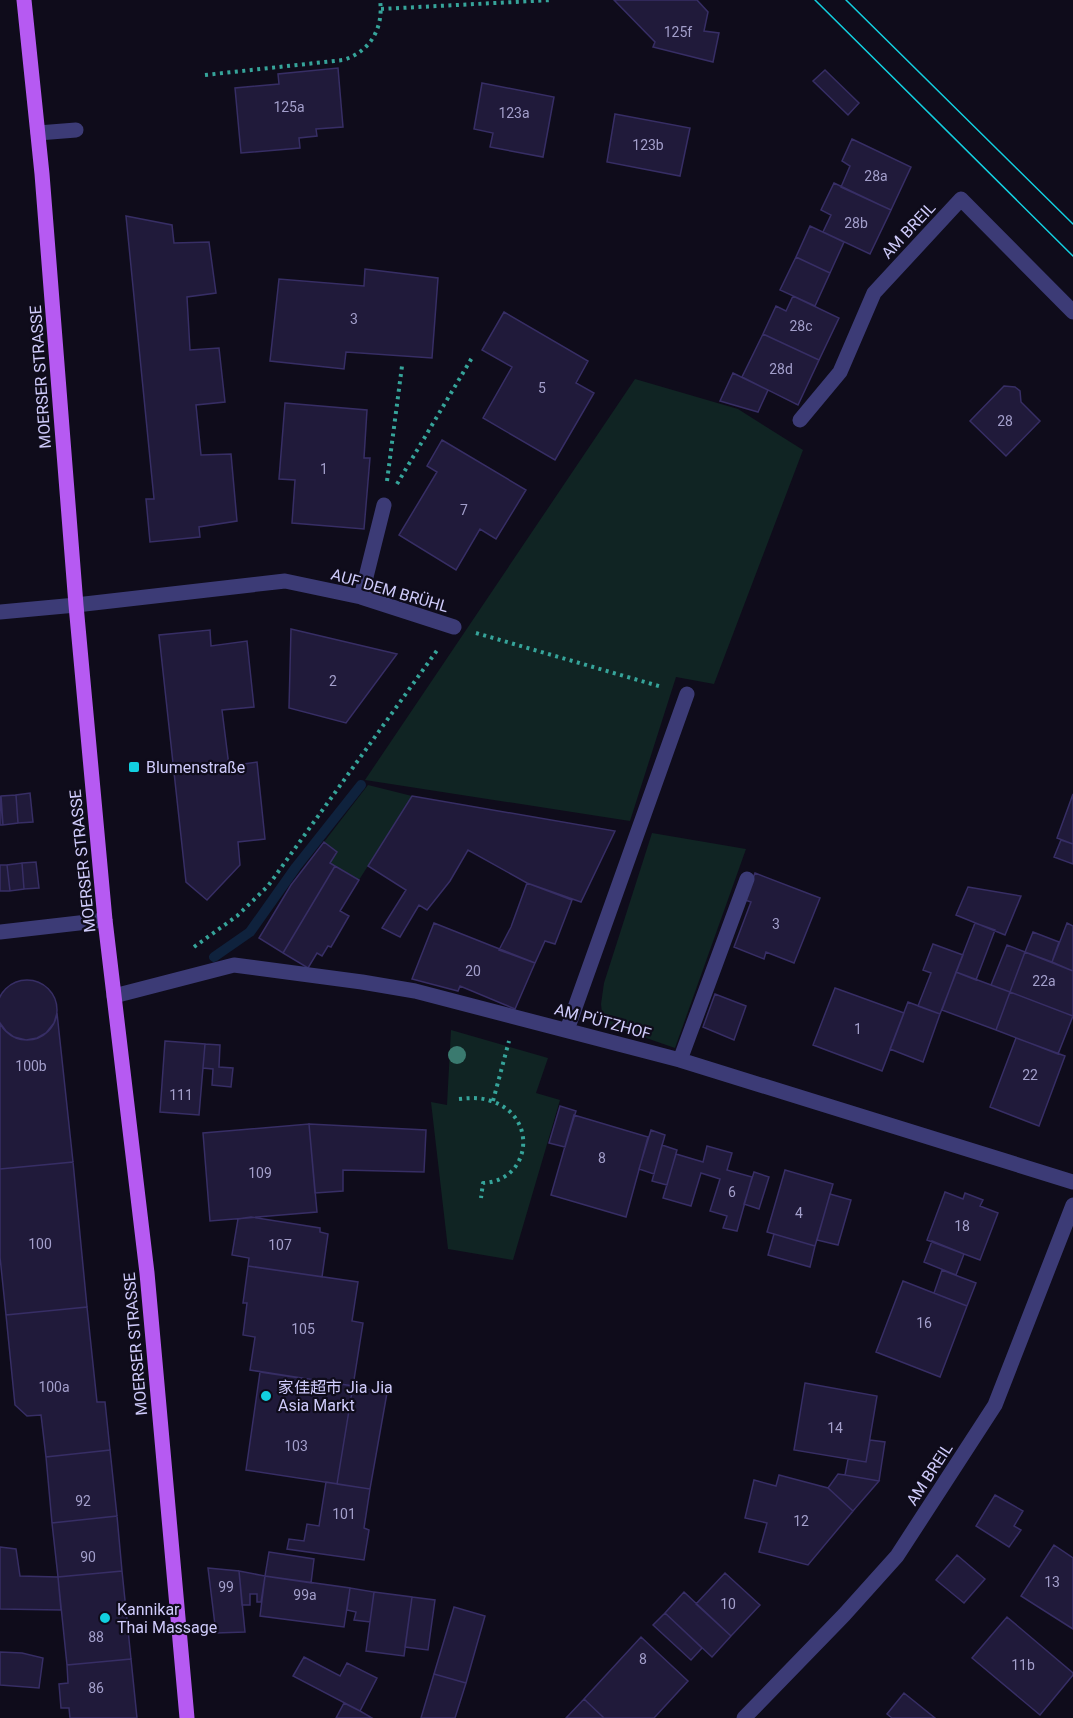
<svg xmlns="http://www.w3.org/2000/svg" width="1073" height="1718" font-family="Roboto,'Noto Sans SC',sans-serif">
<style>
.green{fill:#102423}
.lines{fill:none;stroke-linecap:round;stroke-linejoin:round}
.stream{stroke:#0f223d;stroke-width:10}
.building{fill:#201a3a;stroke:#372e65;stroke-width:1.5}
.path{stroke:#36a49a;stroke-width:4;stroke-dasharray:3 4.5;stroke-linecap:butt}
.minor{stroke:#3c3b76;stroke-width:15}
.major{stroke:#b65af2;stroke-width:15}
.tram{stroke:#12d0e0;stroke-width:1.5}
.tree{fill:#3a7a6f}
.poi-dot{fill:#12d0e0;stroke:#0f0c1b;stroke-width:2}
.labels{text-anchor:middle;stroke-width:4.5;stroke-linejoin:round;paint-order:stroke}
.number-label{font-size:14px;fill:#a39fcb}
.street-label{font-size:16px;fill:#cfcbfb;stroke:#0f0c1b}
.poi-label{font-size:16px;fill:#cfcbfb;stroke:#0f0c1b;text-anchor:start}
</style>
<rect width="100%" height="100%" fill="#0f0c1b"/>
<path class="green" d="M635 379 738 409 803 450 714 684 676 677 630 821 365 780Z
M368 785 412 796 359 880 330 863 336 852 324 842Z
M652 833 746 849 675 1048 603 1023 601 1004 604 983Z
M451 1030 548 1058 536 1093 560 1100 513 1260 448 1249 431 1102 447 1105Z"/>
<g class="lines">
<path class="stream" d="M214 957 250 932 296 867 361 785"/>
</g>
<path class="building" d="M614 0H697L708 12 704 31 719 33 713 62 653 47 655 42Z
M338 68 343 127 316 129 317 136 299 138 300 148 241 153 235 88 279 84 278 74Z
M825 70 859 103 848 115 813 81Z
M482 83 554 97 543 157 490 147 493 133 474 129Z
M615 114 690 128 680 176 607 162Z
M852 139 911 167 891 210 841 187 850 166 842 161Z
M834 183 891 210 870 254 823 232 831 215 821 210Z
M126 216 172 225 174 243 209 242 216 293 187 297 190 350 219 348 225 402 196 405 201 455 231 454 237 521 199 527 200 537 150 542 146 499H154Z
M810 226 844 242 830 273 796 257Z
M796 257 830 273 815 306 780 290Z
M365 269 438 278 432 358 346 352 344 369 270 361 279 279 364 286Z
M793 296 839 318 819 360 763 334 776 306 786 311Z
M504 312 588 361 576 383 594 393 555 460 483 418 512 367 482 350Z
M763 334 819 360 798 405 742 377Z
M733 373 768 390 758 412 720 401Z
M1004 386 1015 387 1020 391 1021 402 1040 421 1006 456 970 421Z
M285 403 367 410 364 458H370L364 529 292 523 295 480 279 479Z
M442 440 526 490 496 539 480 529 456 570 399 535 437 472 427 466Z
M291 629 397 654 346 723 289 708Z
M210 630 211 646 247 641 254 707 222 710 229 766 257 762 265 839 238 842 240 865 207 900 186 882 159 635Z
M30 793 33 822 18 823 16 795Z
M1073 794V844L1057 838Z
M16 795 18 823 3 825 1 796Z
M0 796 3 825H0Z
M412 796 615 831 581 902 527 883 468 850 450 881 427 910 419 905 400 937 382 928 406 890 368 866Z
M1061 840 1073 844V864L1054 857Z
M324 842 337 852 330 863 335 866 283 953 259 938 291 885Z
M36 862 39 888 24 889 22 863Z
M22 863 24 889 10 891 7 865Z
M0 865H7L10 891H0Z
M335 866 359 880 340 911 349 916 331 947 328 946 322 956 317 953 308 968 283 953Z
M755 873 820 898 794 963 766 952 764 959 734 947 751 902 745 900Z
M527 883 572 900 555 944 545 941 535 963 499 950 511 927Z
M968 887 1021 896 1005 935 956 915Z
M434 923 535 963 515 1009 460 986 458 991 412 979Z
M975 923 995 930 976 980 956 972Z
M1067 923 1073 926V971L1052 962Z
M1033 932 1059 942 1052 962 1025 952Z
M933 944 963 955 940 1014 918 1006 931 973 923 970Z
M1007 945 1025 952 1010 992 991 985Z
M1025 952 1073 971V1016L1010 992Z
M956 972 1010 992 996 1030 942 1010Z
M-3 1010a30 30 0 1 1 60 0a30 30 0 1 1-60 0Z
M835 988 904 1013 882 1071 813 1045Z
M1010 992 1073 1016 1058 1054 996 1030Z
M715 994 746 1006 734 1040 703 1027Z
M908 1002 940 1014 923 1062 890 1049Z
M57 1013 73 1162 0 1169V1023L6 1031 14 1037 26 1040 37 1038 46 1033 54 1023Z
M1016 1038 1065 1056 1039 1126 990 1107Z
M165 1041 205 1044 199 1115 160 1112Z
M205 1044 220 1045 219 1067 233 1068 231 1087 212 1085 213 1069 203 1068Z
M560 1106 576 1111 565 1147 549 1143Z
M574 1115 648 1137 626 1217 551 1195Z
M309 1124 426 1130 424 1172 343 1170V1191L315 1193Z
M309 1124 317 1212 210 1221 203 1133Z
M651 1130 665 1135 654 1174 639 1169Z
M662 1145 677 1150 667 1185 652 1181Z
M707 1146 732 1153 727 1170 752 1177 737 1231 723 1228 727 1216 710 1211 720 1179 701 1173 691 1206 663 1198 676 1154 703 1162Z
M73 1162 87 1307 6 1315 0 1257V1169Z
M785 1170 833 1184 815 1246 767 1232Z
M754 1172 769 1177 759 1209 744 1204Z
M945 1192 963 1199 965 1193 983 1200 980 1206 998 1213 980 1260 927 1240Z
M830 1194 851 1200 838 1245 817 1240Z
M251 1217 320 1228V1232L328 1234 322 1277 248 1266 249 1258 232 1255 238 1219Z
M774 1234 815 1246 810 1267 768 1255Z
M932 1241 964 1254 956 1275 924 1262Z
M248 1266 358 1282 352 1321 363 1323 353 1386 250 1370 255 1337 243 1335 247 1303H243Z
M942 1270 976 1283 967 1306 934 1293Z
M903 1281 967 1306 940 1377 876 1352Z
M87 1307 97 1402H105L110 1450 46 1457 41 1415 27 1416 15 1405 6 1315Z
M260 1372 353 1386 337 1484 246 1470Z
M805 1383 877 1396 866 1462 794 1450Z
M353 1386 387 1393 370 1489 337 1484Z
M870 1440 885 1442 879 1481 845 1475 848 1459 866 1462Z
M110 1450 117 1516 52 1523 46 1457Z
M838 1474 845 1475 879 1481 853 1511 828 1488Z
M779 1475 828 1488 853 1511 808 1565 759 1552 767 1523 745 1518 754 1480 776 1486Z
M326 1482 370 1489 364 1528 369 1530 364 1560 287 1549 289 1539 304 1541 307 1524 319 1526Z
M995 1495 1023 1511 1014 1526 1021 1530 1009 1547 976 1526Z
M117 1516 122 1571 58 1577 52 1523Z
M1054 1545 1073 1558V1629L1021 1596Z
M0 1547 16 1549 20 1576 58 1577 61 1610 0 1609Z
M269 1552 314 1559 311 1583 265 1576Z
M957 1555 985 1579 964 1603 936 1580Z
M208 1568 239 1571 245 1632 216 1633Z
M122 1571 131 1659 67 1665 58 1577Z
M239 1571 265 1576 261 1602H257V1594H250V1605H242Z
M725 1573 760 1605 731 1636 696 1604Z
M265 1576 350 1588 344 1627 260 1616Z
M350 1588 374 1592 370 1622 354 1620 356 1612 347 1610Z
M374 1592 412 1597 404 1656 366 1651Z
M684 1592 731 1636 712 1657 665 1613Z
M412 1597 435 1600 428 1650 405 1647Z
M454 1607 485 1616 466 1683 434 1674Z
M665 1613 702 1648 691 1660 653 1625Z
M1007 1617 1073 1673V1675L1040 1715 972 1658Z
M641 1637 688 1681 654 1718H604L584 1699Z
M0 1652 22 1653 43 1658 39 1688 0 1685Z
M304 1657 340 1676 347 1663 377 1678 360 1711 293 1676Z
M131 1659 137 1718H70L69 1708H61L59 1684 68 1683 67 1665Z
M434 1674 466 1683 455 1718H421Z
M904 1693 935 1718H892L887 1714Z
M584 1699 604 1718H566Z
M344 1703 360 1711 372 1718H336Z"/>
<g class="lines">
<path class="path" d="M381 9 552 0
M205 75 343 60C370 52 384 28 380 0
M387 481 402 366
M397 484 473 356
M476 633 662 687
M194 947 237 916 268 886 438 649
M459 1099C470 1098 480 1097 491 1101 539 1116 531 1181 483 1183L481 1198
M493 1101 509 1041"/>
<path class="minor" d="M38 133 76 130
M800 420 840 372 874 293 961 199 1073 312
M361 597 384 505
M0 612 76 605 285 581 361 597 454 627
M0 932 105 920
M114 996 234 965 362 982 415 991 680 1060 1073 1182
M567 1030 687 694
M680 1060 747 879
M744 1718 844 1615 897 1556 995 1405 1073 1205"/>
<path class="major" d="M24 0 42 174 76 605 105 920 147 1273 187 1718"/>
<path class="tram" d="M815 0 1073 256
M846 0 1073 224"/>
</g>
<circle class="tree" cx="457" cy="1055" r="9"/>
<g class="poi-dot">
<rect x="128" y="761" width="12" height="12" rx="3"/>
<circle cx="266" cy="1396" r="6"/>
<circle cx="105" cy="1618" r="6"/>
</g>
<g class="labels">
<g class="number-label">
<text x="678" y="37">125f</text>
<text x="289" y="112">125a</text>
<text x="514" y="118">123a</text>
<text x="648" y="150">123b</text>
<text x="876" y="181">28a</text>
<text x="856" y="228">28b</text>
<text x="354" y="324">3</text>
<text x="801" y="331">28c</text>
<text x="781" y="374">28d</text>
<text x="542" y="393">5</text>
<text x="1005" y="426">28</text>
<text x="324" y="474">1</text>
<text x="464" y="515">7</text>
<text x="333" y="686">2</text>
<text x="776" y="929">3</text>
<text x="473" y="976">20</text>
<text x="1044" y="986">22a</text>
<text x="858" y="1034">1</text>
<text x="31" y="1071">100b</text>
<text x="1030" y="1080">22</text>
<text x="181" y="1100">111</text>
<text x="602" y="1163">8</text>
<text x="260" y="1178">109</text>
<text x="732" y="1197">6</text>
<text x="799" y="1218">4</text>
<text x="962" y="1231">18</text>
<text x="40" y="1249">100</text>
<text x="280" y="1250">107</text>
<text x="924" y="1328">16</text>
<text x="303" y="1334">105</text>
<text x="54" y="1392">100a</text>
<text x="835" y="1433">14</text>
<text x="296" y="1451">103</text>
<text x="83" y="1506">92</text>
<text x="344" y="1519">101</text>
<text x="801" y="1526">12</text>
<text x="88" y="1562">90</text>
<text x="1052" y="1587">13</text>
<text x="226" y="1592">99</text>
<text x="305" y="1600">99a</text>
<text x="728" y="1609">10</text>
<text x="96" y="1642">88</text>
<text x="643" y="1664">8</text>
<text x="1023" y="1670">11b</text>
<text x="96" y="1693">86</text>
</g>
<g class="street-label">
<text transform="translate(908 230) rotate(-47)" y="6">AM BREIL</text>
<text transform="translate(40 377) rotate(-94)" y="6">MOERSER STRASSE</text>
<text transform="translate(390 590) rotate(16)" y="6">AUF DEM BRÜHL</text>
<text transform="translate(82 861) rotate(-96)" y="6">MOERSER STRASSE</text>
<text transform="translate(603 1021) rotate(15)" y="6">AM PÜTZHOF</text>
<text transform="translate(135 1344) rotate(-95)" y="6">MOERSER STRASSE</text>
<text transform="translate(929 1474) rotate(-57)" y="6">AM BREIL</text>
</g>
<g class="poi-label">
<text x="146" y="773">Blumenstraße</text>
<text x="278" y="1393">家佳超市 Jia Jia<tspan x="278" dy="18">Asia Markt</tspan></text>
<text x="117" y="1615">Kannikar<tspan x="117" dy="18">Thai Massage</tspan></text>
</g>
</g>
</svg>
